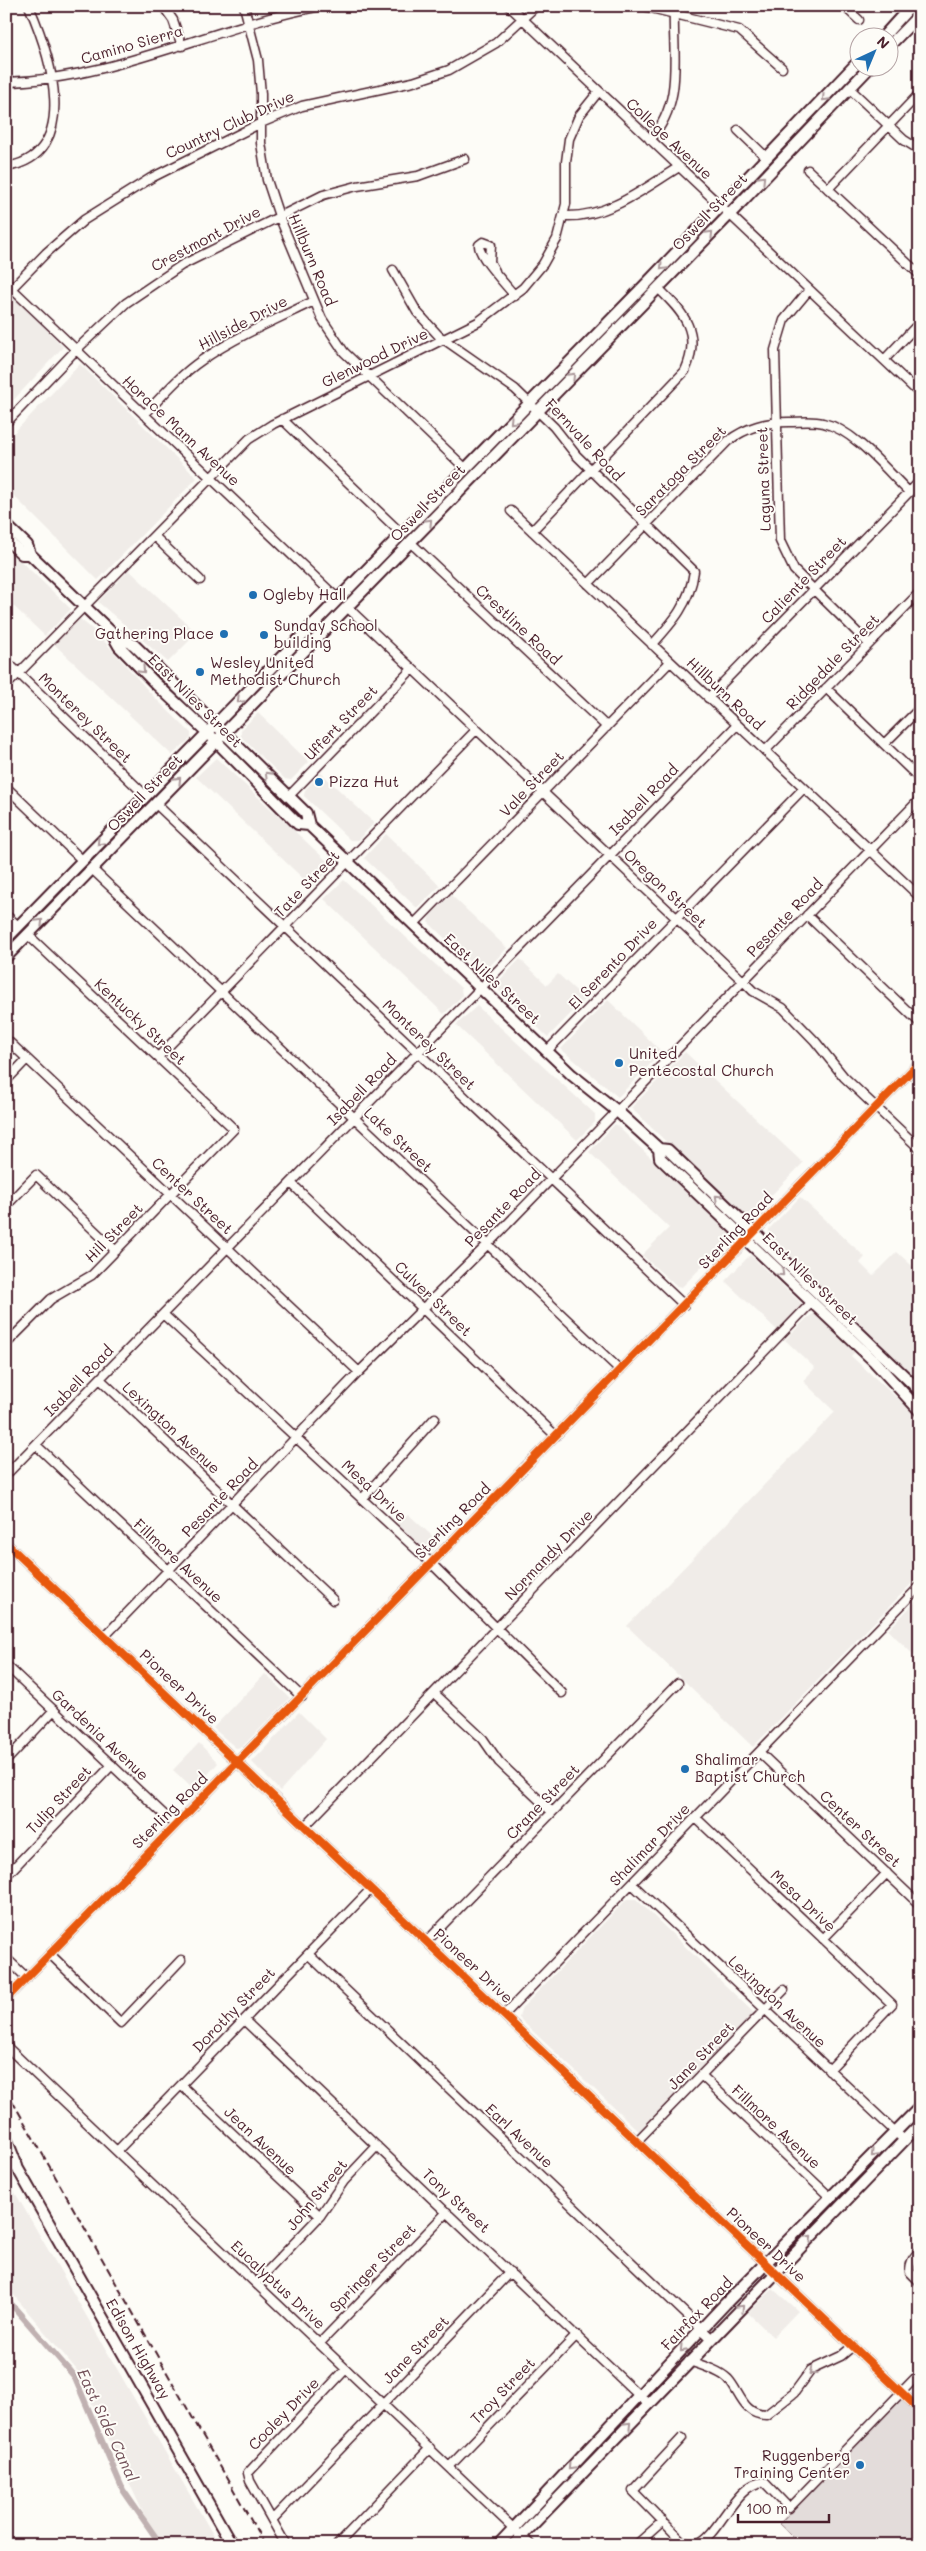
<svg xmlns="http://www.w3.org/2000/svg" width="926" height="2551" font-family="Mali,sans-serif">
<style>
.built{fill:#f0ece8}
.green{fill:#e3dcda;stroke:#967e82}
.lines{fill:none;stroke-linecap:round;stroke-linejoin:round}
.canal{stroke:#c0b1b1;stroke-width:6}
.minor-casing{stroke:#4a1f2b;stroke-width:11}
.major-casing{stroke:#4a1f2b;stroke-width:14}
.minor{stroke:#fdfcf7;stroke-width:8}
.major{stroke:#fdfcf7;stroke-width:10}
.rail{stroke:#4a1f2b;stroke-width:2;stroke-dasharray:8 4;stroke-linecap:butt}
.cycleway-casing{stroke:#fdfcf7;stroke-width:11}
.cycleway{stroke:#e8590c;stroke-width:8}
.oneway{stroke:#ac999b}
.poi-dot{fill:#1f6fb2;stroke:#fdfcf7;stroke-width:2}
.labels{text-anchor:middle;stroke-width:4;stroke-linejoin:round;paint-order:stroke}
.street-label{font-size:15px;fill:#4a1f2b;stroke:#fdfcf7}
.poi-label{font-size:15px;fill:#4a1f2b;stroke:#fdfcf7;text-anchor:start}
.water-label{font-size:16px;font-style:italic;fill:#73525a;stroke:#fdfcf7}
</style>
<rect width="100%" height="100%" fill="#fdfcf7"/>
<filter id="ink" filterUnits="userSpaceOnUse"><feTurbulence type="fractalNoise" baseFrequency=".02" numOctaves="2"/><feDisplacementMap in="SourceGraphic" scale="10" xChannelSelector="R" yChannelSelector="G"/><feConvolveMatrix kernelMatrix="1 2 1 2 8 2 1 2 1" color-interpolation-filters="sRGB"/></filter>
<g filter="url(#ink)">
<path class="built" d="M6 286 63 347 6 408Z
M80 364 197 478 98 580 6 488V441Z
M6 547 71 609 45 636 6 599Z
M129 570 197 633 168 662 98 602Z
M80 619 97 633 153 696 191 733V738L172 755 54 644Z
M258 713 309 762 291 780 285 779 241 737V730Z
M216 758 328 862 329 870 312 887 196 777Z
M321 773 374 823 358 840H350L304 796 305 790Z
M386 834 440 886 417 908 364 858Z
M344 880 461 988 462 996 444 1014 324 899Z
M451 895 507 948 482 974 428 922 430 916Z
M520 959 547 985 558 974 585 999 548 1037 494 986Z
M608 1000 662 1052 618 1097 561 1049Z
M477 1006 595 1114V1122L577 1140 456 1025Z
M685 1052 803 1163 751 1216H747L705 1179 631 1108Z
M615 1124 733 1235 682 1287 676 1286 642 1255 669 1228 589 1152Z
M800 1197 865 1257 860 1263 873 1276 897 1252 920 1273V1383L769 1235V1229Z
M750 1255 803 1305 778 1331 725 1281Z
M815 1313 856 1351 851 1356 920 1419V1575L753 1747 627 1626 835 1412 803 1381 815 1368 785 1340 807 1318Z
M408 1514 440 1543 424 1560 392 1530Z
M920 1597V1661L888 1630Z
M265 1674 290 1698 242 1747 236 1748 213 1728Z
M299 1712 326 1739 280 1791 252 1762Z
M199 1743 218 1763 194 1790 173 1770Z
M627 1899H636L757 2016 643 2135 519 2018 521 2009Z
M6 2177 219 2545H165L148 2523 76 2369 6 2286Z
M773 2289 798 2311 773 2337 748 2313Z"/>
<path class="green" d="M901 2399 920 2417V2545H802L779 2524Z"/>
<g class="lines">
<path class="canal" d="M6 2298 74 2376 123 2490 161 2545"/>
<defs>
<path id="minor" d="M163 6 173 20 182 46
M244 6 258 60 261 94V143L267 180 279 216 322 319 344 352 466 469
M509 6 920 394
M643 6 739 30 782 68
M844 6 859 20
M6 82C116 79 214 26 321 6
M849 88 904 140 920 150
M738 130 767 158
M650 140C685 101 672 54 674 6
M6 167C84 155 49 52 29 6
M808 170 920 275
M828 189 920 93
M564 216C608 218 643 189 679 167
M393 270 417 312 439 336 515 389 554 427 576 455 694 571C690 603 673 622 652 645
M495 271 490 262 491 245 483 242 479 245C478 256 507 286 515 296
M6 283 337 598
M12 288 46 253 84 220 151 178 261 123 302 106 413 82 449 70 496 43 536 6
M809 290 784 320 775 350 780 541 794 570 869 644
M884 360 920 322
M144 415C163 395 180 375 202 360 237 336 277 319 314 301
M282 419 402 534
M6 423 76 350 126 303 182 265 323 195 357 186 418 176 465 159
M511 511 920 897
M532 531 685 371C702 333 684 313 658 288
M154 536 200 580
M410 542 607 727
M588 584 728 441C747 427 765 422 789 422 800 422 812 420 823 423 855 430 886 470 909 492
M347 607 743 981 753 991 783 1008 815 1041 844 1077 920 1149
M6 661 145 795
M6 686 249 439 273 424 478 322 523 288 543 264 557 239 566 204V162L569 139 579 116 599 91
M826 688 920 779
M708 698 920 481
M884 744 920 708
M765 751 920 592
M6 787 82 860
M289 796 412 669
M156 804 684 1305
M92 869 620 1370
M6 915 18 926
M807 915 920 1023
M413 925 670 662
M6 1039 359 1372
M547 1051 804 788
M158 1057 476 730
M6 1081 27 1059
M291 1183 556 1436
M6 1206 36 1175 116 1251
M163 1314 431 1563 562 1693
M6 1344 51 1299 92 1275 234 1129 28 935
M100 1379 333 1600
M36 1445 302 1697
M6 1475 737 725
M362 1499 435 1418
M6 1543 920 2410
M105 1636 359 1372 488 1244 920 799
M6 1665 175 1825
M434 1693 483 1739 499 1762 552 1812
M759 1752 920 1905
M6 1761 54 1710
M696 1818 892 2004 829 2070
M305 1826 812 1302
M6 1876 112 1765
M632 1884 904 2140
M823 1939 887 1873
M427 1941 678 1683
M50 1954 121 2023 181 1960
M308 1954 711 2338
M6 1958 27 1978
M6 1999 920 1062
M504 2015 920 1586
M244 2020 648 2404
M6 2046 531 2545
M701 2075 831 2198
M181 2085 320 2216
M637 2141 784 1990
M117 2151 371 1889
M920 2250C913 2258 910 2262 910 2272L920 2282
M256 2283 320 2216 344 2181 377 2146
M320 2343 447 2212
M689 2361C701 2365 719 2370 728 2379 740 2392 743 2415 766 2415L794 2393 811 2370 841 2356 853 2346
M682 2438 633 2491 683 2542C688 2543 692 2545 698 2543 719 2536 735 2483 764 2482L789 2508 920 2373
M450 2466 577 2335
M272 2520 510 2272
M286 2545 250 2481 248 2473 346 2369
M337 2545 430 2448
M636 2545 663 2521"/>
<path id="major" d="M882 38 911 6
M888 47 920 14
M6 525 27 545 30 554 111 632 119 646 156 684 208 733 298 824 309 825
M6 539 22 554H30
M111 632 134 645 306 813 309 825 572 1075 617 1111 659 1149 668 1150 920 1391
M6 939 649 281 858 62
M6 957 729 215 869 68
M659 1149 660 1158 874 1361 920 1411
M6 2138 17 2166
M6 2156 18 2169 232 2545
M498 2545 725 2304 920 2107
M513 2545 920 2124"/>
</defs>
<use href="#minor" class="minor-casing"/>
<use href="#major" class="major-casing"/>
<use href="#minor" class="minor"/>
<use href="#major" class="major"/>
<path class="rail" d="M6 2090 265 2545"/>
<defs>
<path id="cycleway" d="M6 1543 920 2410
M6 1999 920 1062"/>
</defs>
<use href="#cycleway" class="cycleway-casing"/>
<use href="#cycleway" class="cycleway"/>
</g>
<defs><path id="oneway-chevron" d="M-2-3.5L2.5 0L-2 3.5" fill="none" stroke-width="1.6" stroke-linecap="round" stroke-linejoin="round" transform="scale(1.25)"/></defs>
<g class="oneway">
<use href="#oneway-chevron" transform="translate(825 98) rotate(134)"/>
<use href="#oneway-chevron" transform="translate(762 179) rotate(-46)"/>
<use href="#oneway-chevron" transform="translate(710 234) rotate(-46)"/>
<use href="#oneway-chevron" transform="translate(663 267) rotate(134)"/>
<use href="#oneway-chevron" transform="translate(572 376) rotate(-46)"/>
<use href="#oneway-chevron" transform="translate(513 421) rotate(134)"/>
<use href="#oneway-chevron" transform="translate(429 522) rotate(-46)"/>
<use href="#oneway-chevron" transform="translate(142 670) rotate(46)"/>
<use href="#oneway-chevron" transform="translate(240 700) rotate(134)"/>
<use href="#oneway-chevron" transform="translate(268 775) rotate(-135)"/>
<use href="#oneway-chevron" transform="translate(178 780) rotate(-46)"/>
<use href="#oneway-chevron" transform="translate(100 842) rotate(134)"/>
<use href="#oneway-chevron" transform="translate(40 922) rotate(-46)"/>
<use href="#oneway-chevron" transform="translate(718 1198) rotate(-136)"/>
<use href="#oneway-chevron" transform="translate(781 1273) rotate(44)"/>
<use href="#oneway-chevron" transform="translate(874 2154) rotate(134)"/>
<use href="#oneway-chevron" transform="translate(809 2238) rotate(-46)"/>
<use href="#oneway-chevron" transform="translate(741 2308) rotate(-46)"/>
<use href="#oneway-chevron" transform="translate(683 2349) rotate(133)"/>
<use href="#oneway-chevron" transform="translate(812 2372) rotate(142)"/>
<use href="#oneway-chevron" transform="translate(628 2425) rotate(-46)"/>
<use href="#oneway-chevron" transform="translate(571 2467) rotate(133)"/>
</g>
</g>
<g class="poi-dot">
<circle cx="253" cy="595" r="5"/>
<circle cx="224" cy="634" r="5"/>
<circle cx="264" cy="635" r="5"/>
<circle cx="200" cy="672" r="5"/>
<circle cx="319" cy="782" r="5"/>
<circle cx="619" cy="1063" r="5"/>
<circle cx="685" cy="1769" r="5"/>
<circle cx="860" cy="2465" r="5"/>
</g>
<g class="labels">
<g class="street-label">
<text transform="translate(132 45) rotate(-16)" y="5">Camino Sierra</text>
<text transform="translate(230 125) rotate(-25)" y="5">Country Club Drive</text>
<text transform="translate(669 139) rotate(43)" y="5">College Avenue</text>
<text transform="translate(710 212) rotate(-46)" y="5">Oswell Street</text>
<text transform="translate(206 239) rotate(-28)" y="5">Crestmont Drive</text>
<text transform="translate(312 260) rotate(67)" y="5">Hillburn Road</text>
<text transform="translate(243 323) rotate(-28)" y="5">Hillside Drive</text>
<text transform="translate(375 358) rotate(-26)" y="5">Glenwood Drive</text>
<text transform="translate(181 431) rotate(43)" y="5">Horace Mann Avenue</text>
<text transform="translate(584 440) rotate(47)" y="5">Fernvale Road</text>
<text transform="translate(681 471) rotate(-45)" y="5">Saratoga Street</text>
<text transform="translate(764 479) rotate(-92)" y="5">Laguna Street</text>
<text transform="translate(428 503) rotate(-46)" y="5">Oswell Street</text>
<text transform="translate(804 580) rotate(-46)" y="5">Caliente Street</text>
<text transform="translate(518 625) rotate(43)" y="5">Crestline Road</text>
<text transform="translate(833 662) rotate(-46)" y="5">Ridgedale Street</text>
<text transform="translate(725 694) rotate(43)" y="5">Hillburn Road</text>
<text transform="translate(195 701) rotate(45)" y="5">East Niles Street</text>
<text transform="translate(85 718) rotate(44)" y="5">Monterey Street</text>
<text transform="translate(341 723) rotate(-46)" y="5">Uffert Street</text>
<text transform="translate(532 784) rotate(-46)" y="5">Vale Street</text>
<text transform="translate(145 793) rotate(-46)" y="5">Oswell Street</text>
<text transform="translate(644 800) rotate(-46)" y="5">Isabell Road</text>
<text transform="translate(307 884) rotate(-46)" y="5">Tate Street</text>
<text transform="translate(665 889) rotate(43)" y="5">Oregon Street</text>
<text transform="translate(785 918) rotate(-46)" y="5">Pesante Road</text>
<text transform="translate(613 964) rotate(-46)" y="5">El Serento Drive</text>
<text transform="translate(492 979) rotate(43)" y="5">East Niles Street</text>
<text transform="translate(140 1022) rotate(43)" y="5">Kentucky Street</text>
<text transform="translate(429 1045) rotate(44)" y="5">Monterey Street</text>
<text transform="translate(362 1090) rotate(-46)" y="5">Isabell Road</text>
<text transform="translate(398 1140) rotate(43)" y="5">Lake Street</text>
<text transform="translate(192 1196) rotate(43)" y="5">Center Street</text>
<text transform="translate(503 1208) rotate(-46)" y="5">Pesante Road</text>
<text transform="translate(736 1231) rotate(-46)" y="5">Sterling Road</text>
<text transform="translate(114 1233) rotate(-46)" y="5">Hill Street</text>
<text transform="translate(810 1279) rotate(44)" y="5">East Niles Street</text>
<text transform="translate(433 1299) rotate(44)" y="5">Culver Street</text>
<text transform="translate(79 1381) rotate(-46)" y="5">Isabell Road</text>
<text transform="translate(171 1428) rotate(43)" y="5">Lexington Avenue</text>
<text transform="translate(374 1491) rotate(43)" y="5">Mesa Drive</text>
<text transform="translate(220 1498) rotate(-46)" y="5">Pesante Road</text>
<text transform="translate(453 1521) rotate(-45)" y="5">Sterling Road</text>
<text transform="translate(549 1555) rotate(-46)" y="5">Normandy Drive</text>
<text transform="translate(178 1561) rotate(43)" y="5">Fillmore Avenue</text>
<text transform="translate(179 1687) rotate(43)" y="5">Pioneer Drive</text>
<text transform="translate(100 1735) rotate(43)" y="5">Gardenia Avenue</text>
<text transform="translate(59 1800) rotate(-47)" y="5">Tulip Street</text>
<text transform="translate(543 1802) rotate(-46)" y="5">Crane Street</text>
<text transform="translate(170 1811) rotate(-45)" y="5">Sterling Road</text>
<text transform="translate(860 1829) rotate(43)" y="5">Center Street</text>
<text transform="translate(650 1845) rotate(-46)" y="5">Shalimar Drive</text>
<text transform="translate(803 1901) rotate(43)" y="5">Mesa Drive</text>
<text transform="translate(473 1966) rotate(43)" y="5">Pioneer Drive</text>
<text transform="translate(777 2002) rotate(43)" y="5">Lexington Avenue</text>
<text transform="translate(234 2010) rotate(-46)" y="5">Dorothy Street</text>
<text transform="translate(701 2056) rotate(-46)" y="5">Jane Street</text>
<text transform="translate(776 2127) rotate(43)" y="5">Fillmore Avenue</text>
<text transform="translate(519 2136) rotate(43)" y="5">Earl Avenue</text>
<text transform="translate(260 2141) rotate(43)" y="5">Jean Avenue</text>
<text transform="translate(317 2195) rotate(-51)" y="5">John Street</text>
<text transform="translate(456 2201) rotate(43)" y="5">Tony Street</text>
<text transform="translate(766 2245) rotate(43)" y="5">Pioneer Drive</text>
<text transform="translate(373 2268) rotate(-46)" y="5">Springer Street</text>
<text transform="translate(278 2285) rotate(43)" y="5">Eucalyptus Drive</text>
<text transform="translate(697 2314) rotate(-46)" y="5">Fairfax Road</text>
<text transform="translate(138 2349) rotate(60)" y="5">Edison Highway</text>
<text transform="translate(416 2350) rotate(-46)" y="5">Jane Street</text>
<text transform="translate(503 2391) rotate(-46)" y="5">Troy Street</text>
<text transform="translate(284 2414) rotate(-46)" y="5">Cooley Drive</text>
</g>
<g class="poi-label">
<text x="263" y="600">Ogleby Hall</text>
<text x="274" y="631">Sunday School<tspan x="274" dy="17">building</tspan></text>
<text x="214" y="639" text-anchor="end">Gathering Place</text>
<text x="210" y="668">Wesley United<tspan x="210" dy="17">Methodist Church</tspan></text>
<text x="329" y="787">Pizza Hut</text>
<text x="629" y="1059">United<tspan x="629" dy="17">Pentecostal Church</tspan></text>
<text x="695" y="1765">Shalimar<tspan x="695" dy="17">Baptist Church</tspan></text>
<text x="850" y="2461" text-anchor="end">Ruggenberg<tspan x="850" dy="17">Training Center</tspan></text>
</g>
<g class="water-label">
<text transform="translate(108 2425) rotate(65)" y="6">East Side Canal</text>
</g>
</g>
<rect width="926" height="2551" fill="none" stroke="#fdfcf7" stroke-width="25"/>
<rect x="12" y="12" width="901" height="2526" fill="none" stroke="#4a1f2b" stroke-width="2" filter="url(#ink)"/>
<g transform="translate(874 52) rotate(44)"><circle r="24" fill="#fdfcf7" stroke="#b5a4a5"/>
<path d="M0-4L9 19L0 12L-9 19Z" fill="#1f6fb2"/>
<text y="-8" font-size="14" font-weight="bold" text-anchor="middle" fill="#4a1f2b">N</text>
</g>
<path d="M738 2514v8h91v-8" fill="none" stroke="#4a1f2b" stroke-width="2.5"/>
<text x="746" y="2514" font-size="15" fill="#4a1f2b" stroke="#fdfcf7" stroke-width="4" paint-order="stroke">100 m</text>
</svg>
